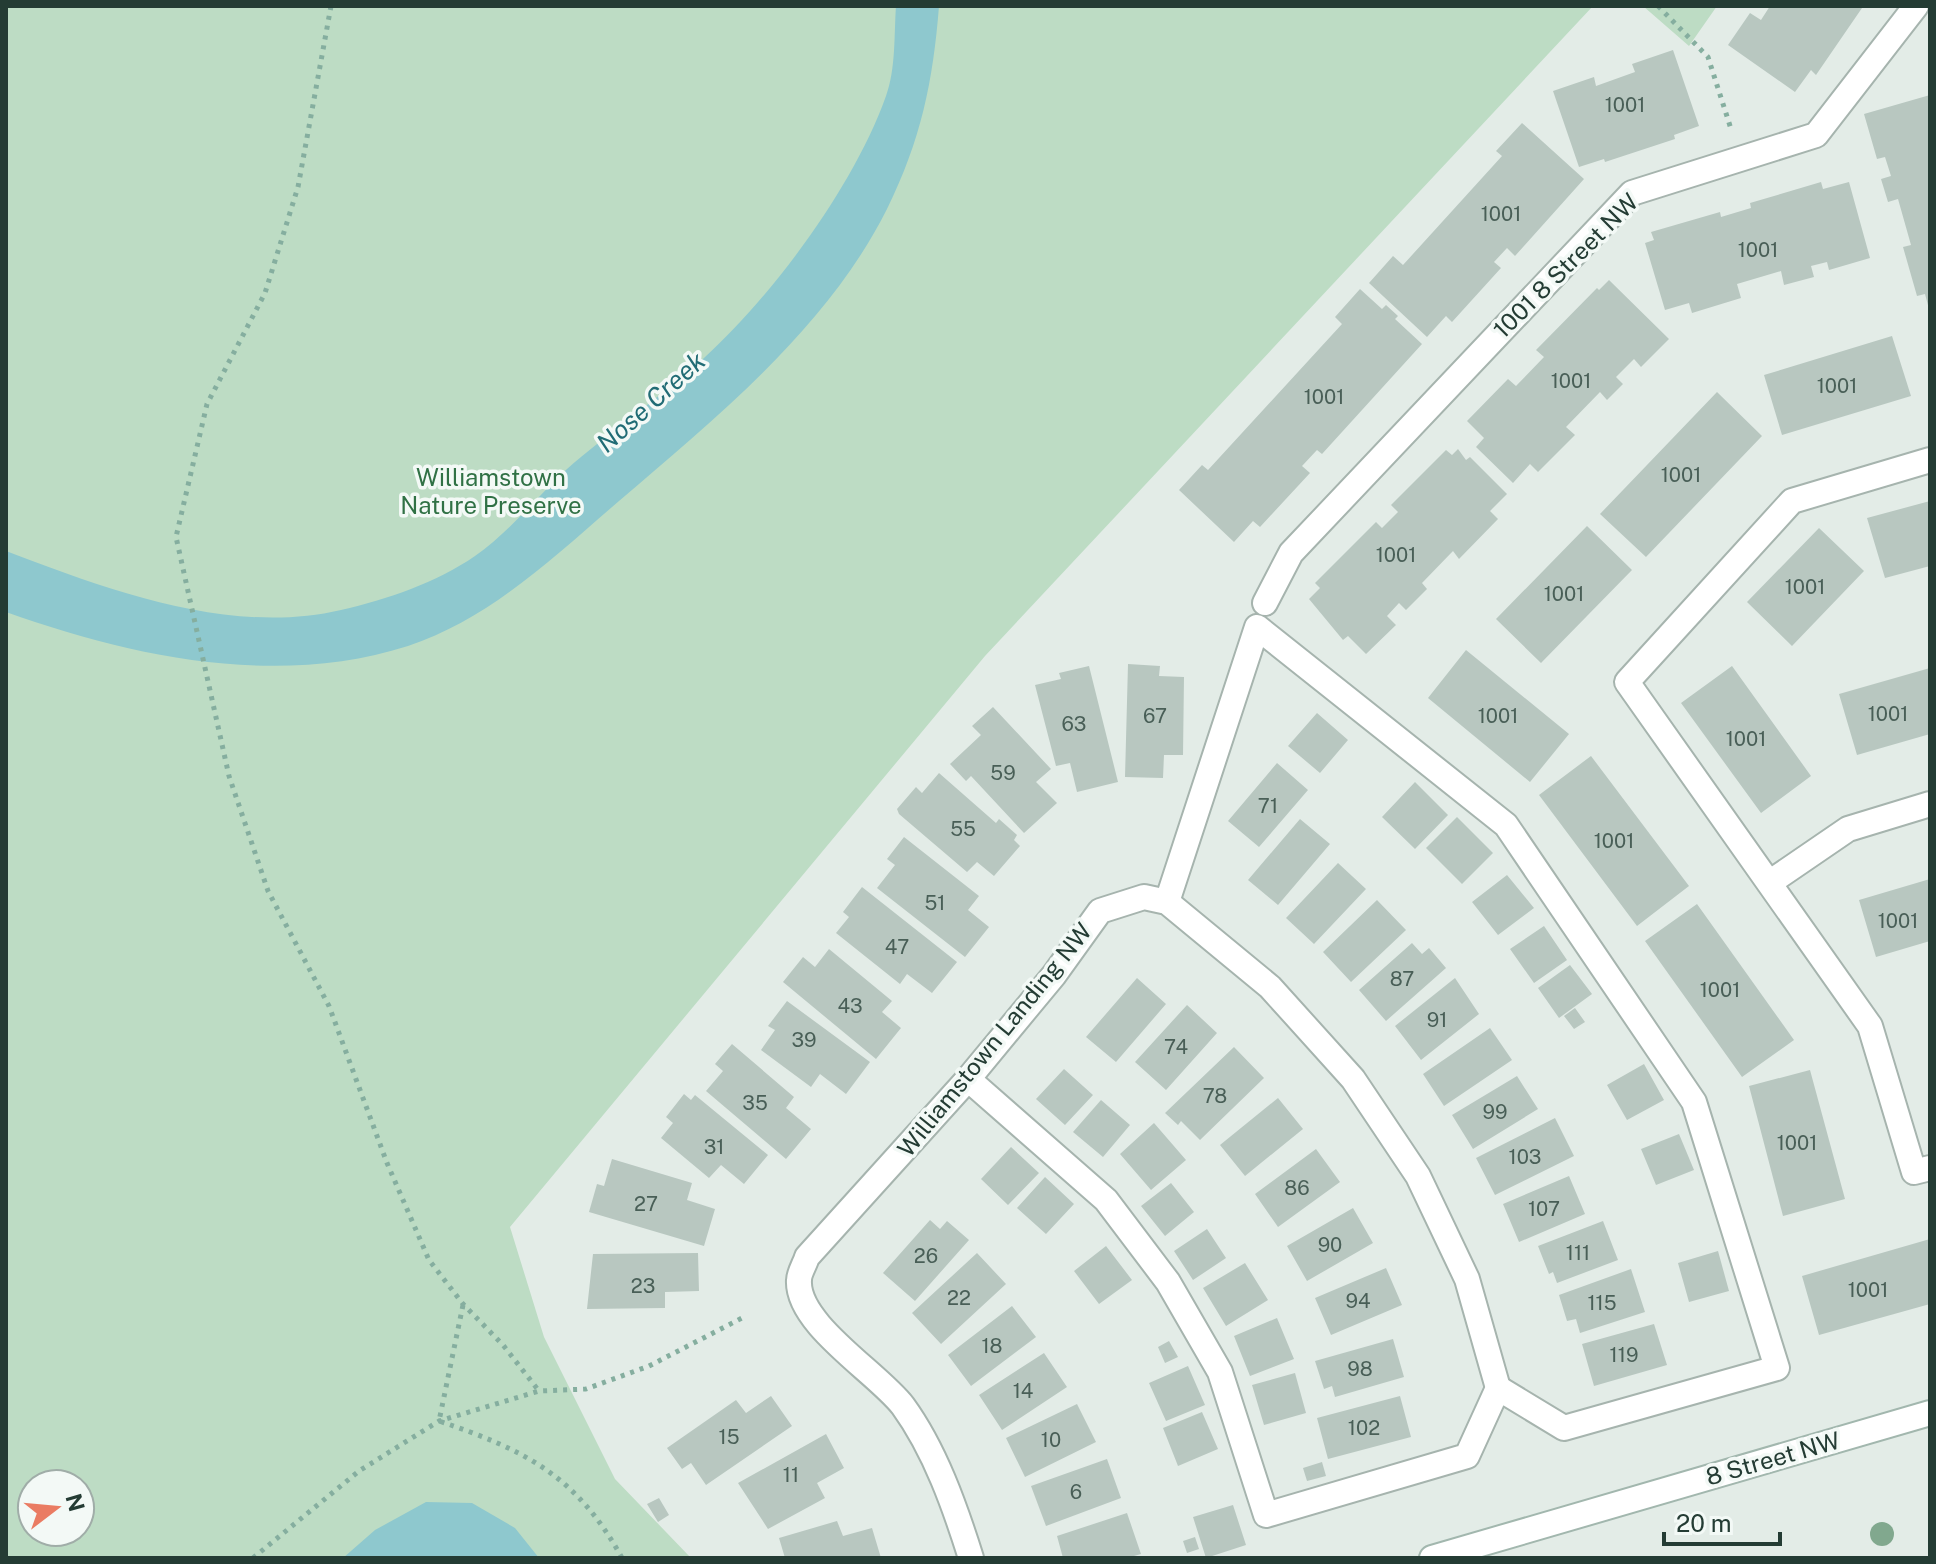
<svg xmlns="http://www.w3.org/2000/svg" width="1936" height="1564" font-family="'Public Sans',sans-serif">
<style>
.green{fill:#bddcc4;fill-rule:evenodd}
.water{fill:#8ec8ce}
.building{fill:#b8c7c0}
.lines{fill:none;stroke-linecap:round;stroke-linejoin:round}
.lane-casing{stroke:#a6b4ae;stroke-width:28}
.street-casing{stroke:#a6b4ae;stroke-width:28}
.secondary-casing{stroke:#a2b7ae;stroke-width:28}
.path{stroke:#85ae9f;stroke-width:5;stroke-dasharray:4 6;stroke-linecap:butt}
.lane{stroke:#fff;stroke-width:24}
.street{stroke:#fff;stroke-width:24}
.secondary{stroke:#fff;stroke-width:24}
.tree{fill:#81a88e}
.labels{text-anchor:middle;stroke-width:7;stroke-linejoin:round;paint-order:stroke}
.number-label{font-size:20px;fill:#495f57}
.street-label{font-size:24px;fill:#243c34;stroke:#f3f9f6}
.park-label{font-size:24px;fill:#307145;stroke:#f3f9f6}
.water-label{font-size:26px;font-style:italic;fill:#216c75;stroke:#f3f9f6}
</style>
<rect width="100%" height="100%" fill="#e3ece7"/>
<path class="green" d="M6 6H1593L985 656 510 1227 544 1337 615 1479 691 1558H6ZM32 1484H80V1532H32Z
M1643 6H1717L1689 46Z"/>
<path class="water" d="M896 6H939C933 82 921 140 887 209 828 327 717 417 619 501 555 556 490 619 408 646 277 688 132 657 6 612V551C108 590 231 636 341 610 388 599 436 583 475 556 515 528 544 487 581 457 622 423 665 393 704 358 774 294 854 186 886 96 896 69 894 34 896 6Z
M426 1502 472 1503 515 1528 539 1558H343L375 1530Z"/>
<path class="building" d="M1770 6H1858L1862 8 1816 75 1811 70 1795 92 1728 45 1750 13 1761 20Z
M1673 50 1699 126 1674 135 1675 139 1605 162 1604 159 1579 167 1553 91 1594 77 1596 86 1635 72 1632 64Z
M1930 95V308L1929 309 1925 294 1917 296 1903 247 1911 245 1898 199 1888 202 1881 179 1891 176 1885 157 1877 159 1864 114Z
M1522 123 1584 179 1515 256 1507 248 1494 262 1501 268 1452 322 1446 316 1427 337 1369 283 1393 256 1403 265 1502 156 1496 151Z
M1821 182 1823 189 1849 182 1870 258 1829 270 1827 262 1811 266 1814 277 1784 285 1781 271 1737 284 1741 298 1692 313 1689 303 1665 310 1645 243 1654 240 1651 232 1720 212 1721 217 1751 208 1750 203Z
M1609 280 1669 339 1641 367 1634 359 1616 377 1623 384 1607 400 1600 392 1566 427 1575 435 1538 472 1530 464 1513 483 1476 447 1484 438 1467 421 1508 379 1516 386 1544 357 1536 350 1597 288 1599 290Z
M1360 289 1382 309 1386 305 1398 316 1395 319 1422 344 1322 454 1317 450 1302 466 1310 473 1260 527 1253 521 1234 542 1179 490 1202 465 1208 470 1342 324 1335 317Z
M1892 336 1911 396 1782 435 1764 375Z
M1717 392 1762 436 1646 557 1600 514Z
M1458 449 1466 460 1470 457 1507 494 1490 511 1498 519 1459 559 1453 551 1422 583 1427 589 1406 610 1399 603 1387 616 1396 625 1366 654 1348 636 1343 640 1309 599 1320 588 1315 583 1376 522 1382 528 1398 512 1391 505 1446 450 1452 455Z
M1930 501V566L1885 578 1867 518Z
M1587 526 1632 570 1541 663 1496 619Z
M1819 528 1864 571 1792 646 1747 602Z
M1466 650 1569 734 1530 782 1428 698Z
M1128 664 1160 666 1159 676 1184 677 1183 755H1164L1163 778 1125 777Z
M1089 666 1118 782 1077 792 1070 763 1056 766 1035 685 1061 679 1059 673Z
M1732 666 1811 776 1761 813 1681 703Z
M1930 668V734L1857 755 1839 694Z
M993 707 1051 769 1036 782 1057 803 1024 833 971 776 966 781 950 764 981 735 972 726Z
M1317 713 1348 740 1320 773 1288 746Z
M1591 756 1689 886 1637 926 1539 795Z
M1277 763 1308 790 1259 847 1228 821Z
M939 773 996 823 999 819 1017 835 1014 840 1020 846 994 876 977 862 967 872 899 814 897 809 916 787 922 793Z
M1415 782 1448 815 1415 849 1382 817Z
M1457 817 1493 853 1462 884 1426 848Z
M1300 819 1330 844 1278 905 1248 880Z
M904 837 979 896 968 910 989 927 965 957 877 888 895 865 887 859Z
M1338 863 1366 889 1314 944 1286 918Z
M1507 875 1534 908 1498 935 1472 902Z
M1930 879V941L1876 957 1859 900Z
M862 887 957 962 932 993 907 974 900 984 836 933 849 917 843 912Z
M1377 900 1406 930 1351 982 1323 952Z
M1697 904 1794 1040 1742 1077 1645 941Z
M1544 926 1567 960 1534 983 1510 949Z
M1412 943 1422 954 1429 948 1446 968 1386 1021 1359 990Z
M829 949 892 1001 882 1012 901 1028 876 1059 783 982 803 957 815 967Z
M1570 965 1592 994 1559 1018 1538 988Z
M1137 978 1166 1004 1116 1062 1086 1037Z
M1455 978 1479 1014 1421 1060 1395 1026Z
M787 1001 870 1062 846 1094 820 1074 811 1087 761 1050 775 1030 768 1026Z
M1187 1005 1217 1033 1166 1090 1135 1062Z
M1575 1008 1585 1022 1574 1029 1564 1016Z
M1490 1028 1512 1060 1444 1106 1423 1074Z
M732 1044 794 1097 786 1108 811 1129 786 1159 706 1091 723 1071 715 1064Z
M1234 1047 1264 1078 1200 1140 1181 1121 1178 1125 1165 1113Z
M1644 1064 1664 1100 1627 1120 1607 1085Z
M1064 1069 1093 1095 1065 1125 1036 1099Z
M1810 1070 1845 1199 1783 1216 1749 1086Z
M1517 1076 1538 1109 1473 1149 1452 1115Z
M684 1094 691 1100 695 1095 768 1155 744 1184 721 1165 709 1178 661 1138 673 1123 666 1117Z
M1278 1098 1303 1129 1245 1176 1220 1145Z
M1101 1100 1130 1125 1103 1157 1073 1132Z
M1555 1118 1574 1156 1495 1195 1476 1158Z
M1154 1123 1186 1160 1151 1190 1120 1154Z
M1679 1134 1694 1170 1656 1185 1641 1149Z
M1011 1147 1039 1173 1008 1205 981 1179Z
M1316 1149 1340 1182 1278 1227 1255 1194Z
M612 1159 692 1183 687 1200 715 1209 704 1246 589 1212 597 1184 604 1186Z
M1569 1176 1585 1214 1519 1242 1503 1204Z
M1045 1177 1074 1204 1046 1234 1017 1208Z
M1171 1183 1194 1212 1165 1236 1141 1206Z
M1353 1208 1373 1243 1307 1281 1287 1246Z
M930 1220 940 1229 947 1221 969 1240 915 1301 883 1273Z
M1603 1221 1618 1260 1557 1283 1553 1272 1549 1274 1538 1246Z
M1207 1229 1226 1258 1193 1280 1174 1251Z
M1930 1239V1304L1819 1335 1802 1276Z
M1106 1246 1132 1280 1099 1304 1074 1271Z
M1718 1251 1729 1291 1689 1302 1678 1263Z
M698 1253 699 1291 665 1292V1308L587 1309 593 1254Z
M977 1253 1006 1284 941 1344 912 1313Z
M1245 1263 1268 1300 1226 1326 1203 1288Z
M1386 1268 1402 1305 1331 1335 1315 1298Z
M1631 1269 1645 1312 1580 1333 1576 1319 1567 1321 1559 1295Z
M1012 1306 1036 1337 971 1386 948 1355Z
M1277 1318 1294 1359 1250 1376 1234 1336Z
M1654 1324 1667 1365 1594 1386 1582 1344Z
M1393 1339 1404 1377 1335 1397 1332 1386 1324 1389 1315 1361Z
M1169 1341 1178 1357 1165 1363 1158 1347Z
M1044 1353 1067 1387 1002 1430 979 1395Z
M1188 1366 1205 1405 1166 1421 1149 1383Z
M1295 1373 1306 1413 1264 1425 1252 1385Z
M771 1396 792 1426 706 1485 691 1463 682 1469 667 1448 736 1400 746 1413Z
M1400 1396 1411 1437 1328 1459 1317 1418Z
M1077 1404 1096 1442 1025 1477 1006 1438Z
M1202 1412 1218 1449 1178 1466 1163 1428Z
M826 1434 844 1468 817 1483 825 1498 768 1529 738 1483Z
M1107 1459 1121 1498 1046 1526 1031 1486Z
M1322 1462 1326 1476 1307 1481 1303 1468Z
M659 1498 669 1515 658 1522 647 1504Z
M1233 1505 1246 1545 1206 1558 1193 1517Z
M1127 1513 1141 1554 1127 1558H1063L1057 1536Z
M837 1521 843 1536 872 1528 881 1558H785L779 1538Z
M1195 1537 1199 1549 1187 1553 1183 1541Z"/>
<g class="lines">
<defs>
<path id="lane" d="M968 1079 1106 1200 1168 1282 1220 1372 1266 1515 1467 1456 1498 1388 1564 1428 1777 1368 1694 1102 1506 825 1257 627 1167 902"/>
<path id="street" d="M1930 460 1792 501 1627 682 1870 1026 1914 1172 1930 1168
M1265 603 1291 553 1632 193 1816 135 1916 6
M1769 883 1848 829 1930 804
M971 1558C955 1507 935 1450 903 1406 878 1373 796 1324 799 1280 799 1273 805 1264 807 1257L968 1079 1054 975 1100 911 1144 897 1167 902 1270 987 1353 1079 1418 1176 1467 1279 1498 1388"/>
<path id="secondary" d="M1432 1558 1930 1413"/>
</defs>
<use href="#lane" class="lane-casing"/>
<use href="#street" class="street-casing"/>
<use href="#secondary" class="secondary-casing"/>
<path class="path" d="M331 6 298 187 265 293 207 404 176 537 229 776 268 891 329 1006 387 1163 429 1260 463 1304 503 1345 539 1391
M1658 6 1708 57 1731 129
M463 1305 439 1421C525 1450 577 1476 622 1558
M253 1558 359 1471 439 1421 539 1391 586 1389 649 1366 744 1317"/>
<use href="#lane" class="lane"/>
<use href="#street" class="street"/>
<use href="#secondary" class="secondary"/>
</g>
<circle class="tree" cx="1882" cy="1534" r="12"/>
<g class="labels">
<g class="number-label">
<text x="1625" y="112">1001</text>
<text x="1501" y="221">1001</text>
<text x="1758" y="257">1001</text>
<text x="1571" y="388">1001</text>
<text x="1837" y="393">1001</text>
<text x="1324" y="404">1001</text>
<text x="1681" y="482">1001</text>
<text x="1396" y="562">1001</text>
<text x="1805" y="594">1001</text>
<text x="1564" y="601">1001</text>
<text x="1888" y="721">1001</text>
<text x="1155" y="723">67</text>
<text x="1498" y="723">1001</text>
<text x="1074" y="731">63</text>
<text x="1746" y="746">1001</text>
<text x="1003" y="780">59</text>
<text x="1268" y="813">71</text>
<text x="963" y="836">55</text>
<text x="1614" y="848">1001</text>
<text x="935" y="910">51</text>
<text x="1898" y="928">1001</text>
<text x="897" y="954">47</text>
<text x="1402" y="986">87</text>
<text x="1720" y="997">1001</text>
<text x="850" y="1013">43</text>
<text x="1437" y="1027">91</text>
<text x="804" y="1047">39</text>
<text x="1176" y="1054">74</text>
<text x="1215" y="1103">78</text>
<text x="755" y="1110">35</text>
<text x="1495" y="1119">99</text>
<text x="1797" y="1150">1001</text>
<text x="714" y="1154">31</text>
<text x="1525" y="1164">103</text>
<text x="1297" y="1195">86</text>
<text x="646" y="1211">27</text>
<text x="1544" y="1216">107</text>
<text x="1330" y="1252">90</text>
<text x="1578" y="1260">111</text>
<text x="926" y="1263">26</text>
<text x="643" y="1293">23</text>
<text x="1868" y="1297">1001</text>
<text x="959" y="1305">22</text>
<text x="1358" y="1308">94</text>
<text x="1602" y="1310">115</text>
<text x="992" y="1353">18</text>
<text x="1624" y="1362">119</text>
<text x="1360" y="1376">98</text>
<text x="1023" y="1398">14</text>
<text x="1364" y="1435">102</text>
<text x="729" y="1444">15</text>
<text x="1051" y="1447">10</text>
<text x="791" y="1482">11</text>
<text x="1076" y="1499">6</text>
</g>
<g class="street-label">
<text transform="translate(1566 266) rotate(-45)" y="8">1001 8 Street NW</text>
<text transform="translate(995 1040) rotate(-51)" y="8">Williamstown Landing NW</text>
<text transform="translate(1773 1459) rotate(-16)" y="8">8 Street NW</text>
</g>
<g class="park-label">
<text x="491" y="486">Williamstown<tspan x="491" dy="28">Nature Preserve</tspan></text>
</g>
<g class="water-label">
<text transform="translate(651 402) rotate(-42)" y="9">Nose Creek</text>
</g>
</g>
<rect width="1936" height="1564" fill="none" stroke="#243c34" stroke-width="16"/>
<g transform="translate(56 1508) rotate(74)"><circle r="38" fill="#f3f9f6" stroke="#a0ada8" stroke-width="2"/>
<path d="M0-6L14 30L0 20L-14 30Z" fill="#ea7c63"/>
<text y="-12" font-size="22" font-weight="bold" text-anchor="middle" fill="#243c34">N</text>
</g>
<path d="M1664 1532v12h116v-12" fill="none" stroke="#243c34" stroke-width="4"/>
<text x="1676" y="1532" font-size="24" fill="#243c34" stroke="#f3f9f6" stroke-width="6" paint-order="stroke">20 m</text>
</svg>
